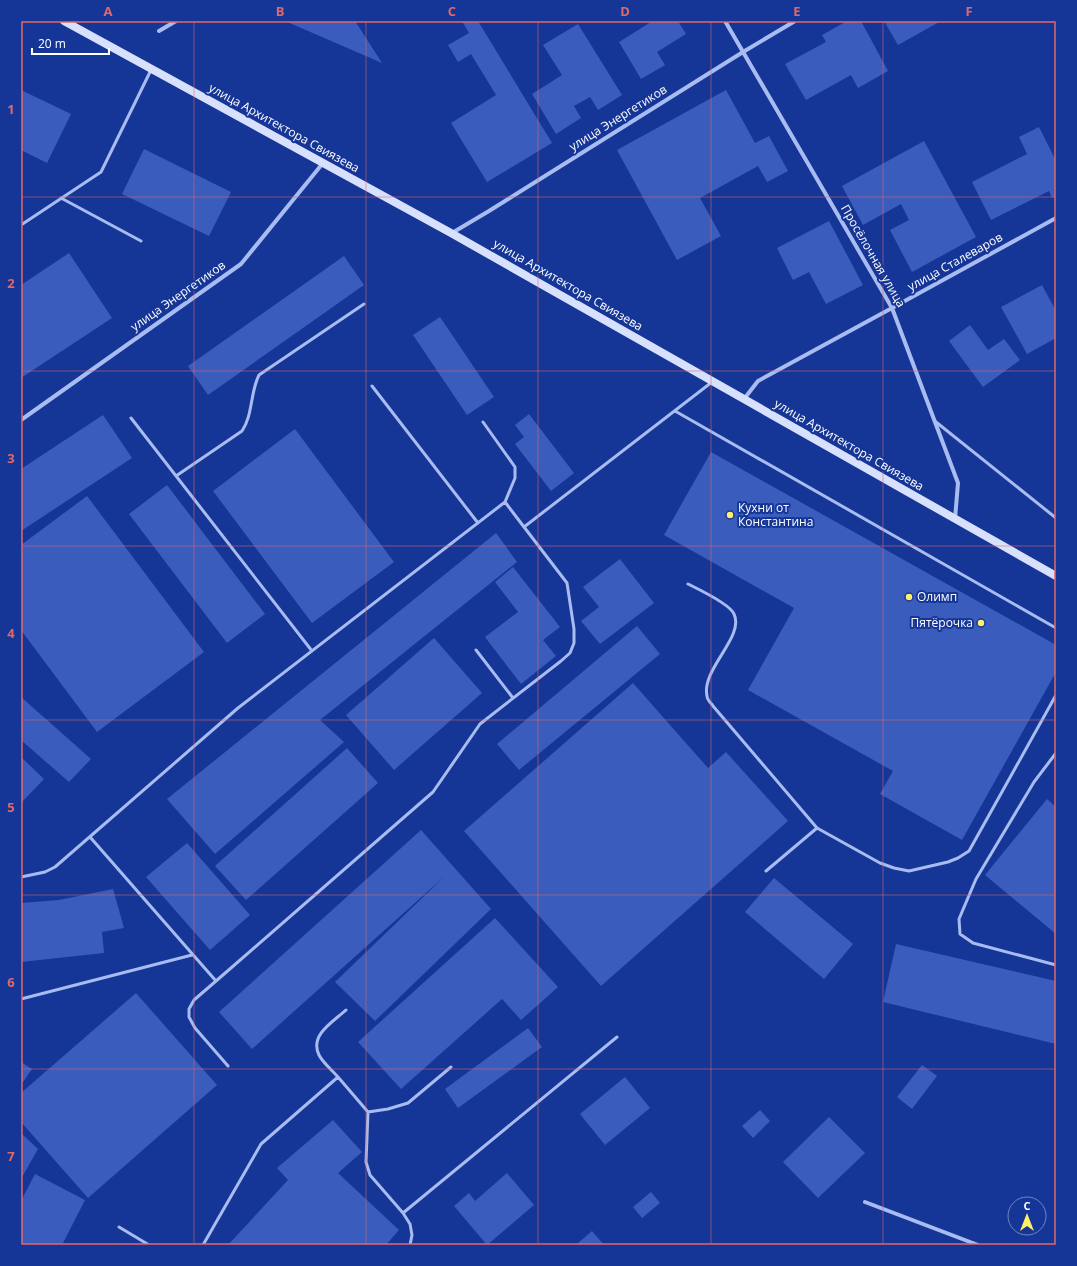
<svg xmlns="http://www.w3.org/2000/svg" width="1077" height="1266" font-family="'Open Sans',sans-serif">
<style>
.building{fill:#3a5cbd}
.lines{fill:none;stroke-linecap:round;stroke-linejoin:round}
.service{stroke:#a8bcf2;stroke-width:3}
.minor{stroke:#a8bcf2;stroke-width:4}
.secondary{stroke:#d7e0fc;stroke-width:8}
.grid{fill:none;stroke:#e26868;stroke-width:1;stroke-opacity:0.55}
.poi-dot{fill:#fff069;stroke:#163697;stroke-width:1.5}
.labels{text-anchor:middle;stroke-width:4;stroke-linejoin:round;paint-order:stroke}
.street-label{font-size:12px;fill:#fff;stroke:#163697}
.poi-label{font-size:12px;fill:#fff;stroke:#163697;text-anchor:start}
.neatline{fill:none;stroke:#e26868;stroke-width:1.5}
.grid-label{font-size:13px;text-anchor:middle;font-weight:bold;fill:#e26868}
</style>
<rect width="100%" height="100%" fill="#163697"/>
<path class="building" d="M285 21H355L382 63Z
M462 21H478L552 143 487 182 451 123 496 95 471 54 458 62 448 45 469 33Z
M651 21H678L686 34 657 52 665 65 641 79 619 42 651 22Z
M847 21H861L888 71 858 88 851 75 806 100 785 64 826 42 822 35Z
M884 21H941L898 45Z
M578 24 622 95 598 110 590 97 574 106 581 118 556 134 532 94 562 75 543 45Z
M21 90 71 114 47 163 21 150Z
M726 90 755 143 769 136 788 171 767 182 758 166 700 198 721 236 677 260 617 150Z
M1039 127 1056 161V196L1052 198 1049 191 991 220 972 182 1027 154 1019 137Z
M924 141 976 237 912 272 890 230 909 220 901 204 863 225 842 186Z
M144 149 231 192 209 236 122 194Z
M829 221 863 285 826 304 809 272 793 280 777 248Z
M69 253 112 318 21 378V285Z
M344 256 364 285 208 395 188 366Z
M1042 285 1056 311V338L1027 354 1001 307Z
M440 317 494 397 467 415 413 335Z
M970 325 988 350 1004 339 1020 360 983 387 949 341Z
M529 414 574 473 551 491 515 444 524 437 515 425Z
M103 415 132 458 21 531V469Z
M295 429 394 562 312 623 213 491Z
M711 452 1056 645V672L962 840 880 794 893 771 748 690 794 608 664 535Z
M167 485 265 614 227 643 129 514Z
M87 496 204 652 97 732 21 630V545Z
M496 533 517 562 320 720 344 742 215 854 167 799Z
M620 559 654 603 600 644 581 621 599 607 583 587Z
M513 567 560 627 543 640 556 656 521 684 485 637 518 612 495 582Z
M637 626 660 654 519 770 497 744Z
M434 638 482 693 394 770 346 715Z
M633 683 708 768 726 752 788 821 601 986 464 831Z
M21 697 91 759 69 782 21 740Z
M347 748 378 783 246 900 215 866Z
M21 757 44 779 21 803Z
M1047 799 1056 807V934L985 875Z
M421 830 491 909 375 1021 335 982 445 876 252 1049 219 1012Z
M187 843 250 915 210 950 146 877Z
M774 878 853 944 824 979 745 912Z
M113 889 124 928 102 932 104 953 21 962V903L59 900Z
M495 918 558 987 521 1020 502 999 401 1089 358 1042Z
M896 944 1056 981V1044L883 1002Z
M136 993 217 1085 88 1198 21 1122V1093Z
M528 1028 542 1047 458 1108 445 1089Z
M21 1062 32 1069 21 1085Z
M922 1065 937 1076 912 1109 897 1097Z
M625 1077 650 1108 605 1145 580 1114Z
M760 1110 770 1121 753 1138 742 1126Z
M829 1117 865 1153 818 1198 783 1162Z
M333 1120 362 1152 338 1173 399 1230 386 1245H228L288 1180 277 1168Z
M21 1133 38 1149 21 1179Z
M507 1173 534 1205 487 1245 454 1206 469 1193 475 1201Z
M35 1174 85 1200 62 1245H21V1201Z
M651 1192 660 1203 642 1218 633 1207Z
M592 1231 604 1245H578L577 1244Z"/>
<g class="lines">
<path class="service" d="M61 198 141 241
M21 225 101 172 151 70
M372 386 478 523
M675 411 1056 628
M131 418 312 651
M483 422 515 467V478L505 502
M936 422 1056 518
M176 476 242 431C253 415 250 393 259 375L364 304
M688 584C698 589 730 604 734 614 745 637 701 669 707 696 707 700 711 703 713 706L817 828 880 863 894 868 909 871 948 862 958 858 969 851 1056 695
M476 650 513 698
M1056 753 1034 782 976 879 959 919 960 934 973 943 1056 965
M90 837 216 981 433 792 480 724 561 661 570 653 574 643V629L567 583 524 527
M766 871 817 828
M21 877 45 872 55 867 238 708 505 502 524 527 712 382
M216 981 194 1000 189 1009V1017L195 1028 228 1066
M21 999 192 955
M338 1077C332 1070 323 1063 319 1055 309 1035 334 1021 346 1010
M368 1112 366 1162 370 1175 403 1213 410 1224 412 1235 410 1245
M403 1213 617 1037
M119 1227 149 1245
M203 1245 261 1144 338 1077 368 1112 388 1109 408 1103 451 1067"/>
<path class="minor" d="M725 21 892 308 958 483 955 519
M159 31 176 21
M452 233 489 211 743 52 795 21
M744 399 758 381 892 308 1056 218
M21 420 241 264 323 163
M865 1202 978 1245"/>
<path class="secondary" d="M64 21 451 233 1056 576"/>
</g>
<path class="grid" d="M194 21V1245M366 21V1245M538 21V1245M711 21V1245M883 21V1245M21 197H1056M21 371H1056M21 546H1056M21 720H1056M21 895H1056M21 1069H1056"/>
<g class="poi-dot">
<circle cx="730" cy="515" r="4"/>
<circle cx="909" cy="597" r="4"/>
<circle cx="981" cy="623" r="4"/>
</g>
<g class="labels">
<g class="street-label">
<text transform="translate(618 118) rotate(-32)" y="4">улица Энергетиков</text>
<text transform="translate(284 128) rotate(29)" y="4">улица Архитектора Свиязева</text>
<text transform="translate(873 256) rotate(60)" y="4">Просёлочная улица</text>
<text transform="translate(955 262) rotate(-29)" y="4">улица Сталеваров</text>
<text transform="translate(568 285) rotate(30)" y="4">улица Архитектора Свиязева</text>
<text transform="translate(178 296) rotate(-35)" y="4">улица Энергетиков</text>
<text transform="translate(849 445) rotate(30)" y="4">улица Архитектора Свиязева</text>
</g>
<g class="poi-label">
<text x="738" y="512">Кухни от<tspan x="738" dy="14">Константина</tspan></text>
<text x="917" y="601">Олимп</text>
<text x="973" y="627" text-anchor="end">Пятёрочка</text>
</g>
</g>
<rect width="1077" height="1266" fill="none" stroke="#163697" stroke-width="44"/>
<g transform="translate(1027 1216)"><circle r="19" fill="#163697" stroke="#7386c1"/>
<path d="M0-3L7 15L0 10L-7 15Z" fill="#fff069"/>
<text y="-6" font-size="11" font-weight="bold" text-anchor="middle" fill="#ffffff">С</text>
</g>
<path d="M32 48v6h77v-6" fill="none" stroke="#ffffff" stroke-width="2"/>
<text x="38" y="48" font-size="12" fill="#ffffff" stroke="#163697" stroke-width="3" paint-order="stroke">20 m</text>
<rect x="22" y="22" width="1033" height="1222" class="neatline"/>
<g class="grid-label">
<text x="108" y="16">A</text>
<text x="280" y="16">B</text>
<text x="452" y="16">C</text>
<text x="625" y="16">D</text>
<text x="797" y="16">E</text>
<text x="969" y="16">F</text>
<text x="11" y="114">1</text>
<text x="11" y="288">2</text>
<text x="11" y="463">3</text>
<text x="11" y="638">4</text>
<text x="11" y="812">5</text>
<text x="11" y="987">6</text>
<text x="11" y="1161">7</text>
</g>
</svg>
